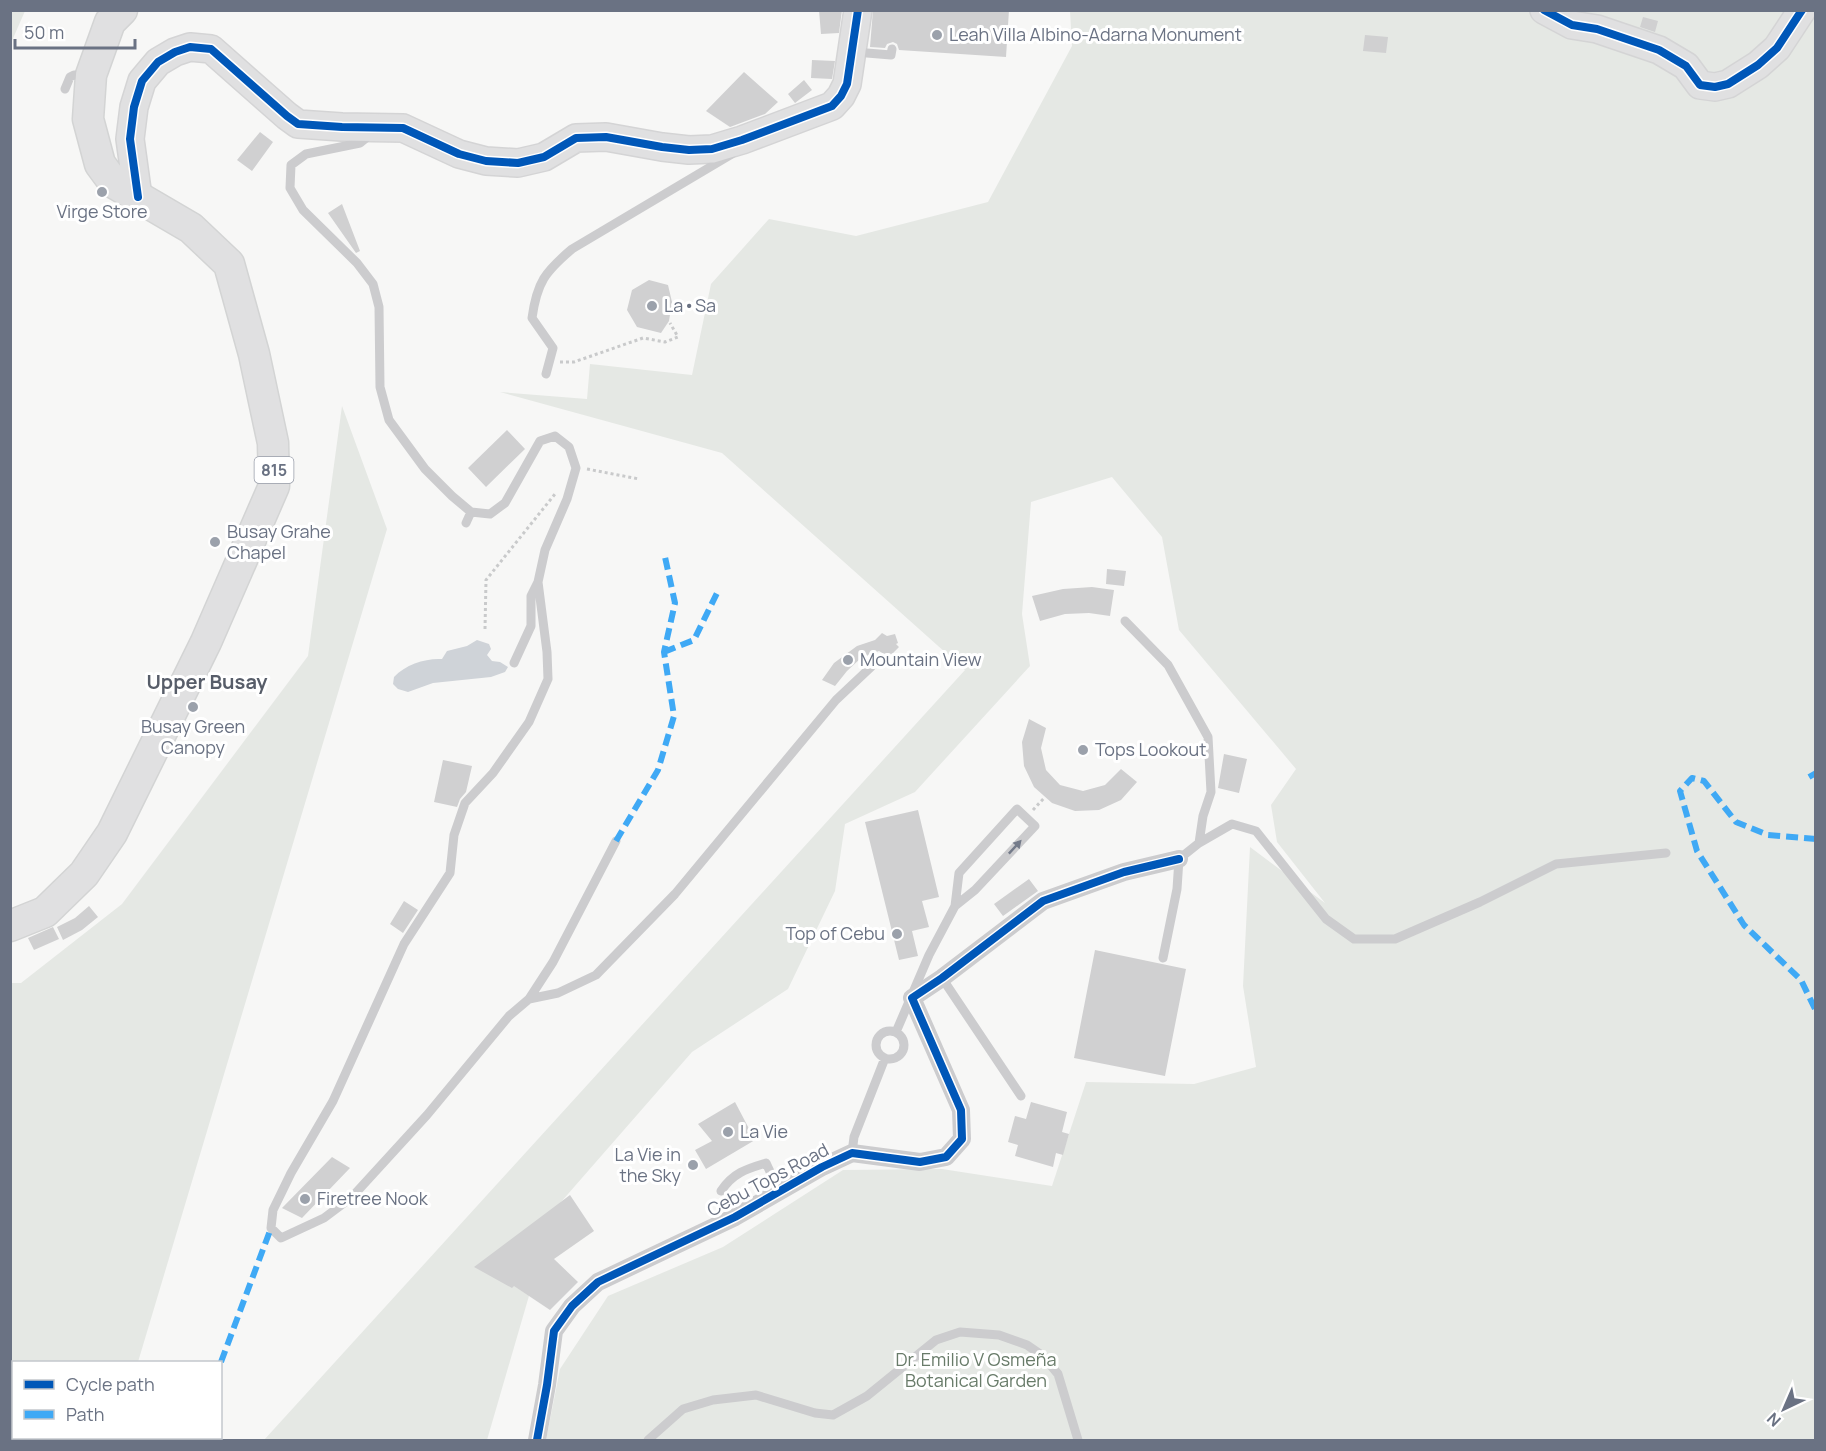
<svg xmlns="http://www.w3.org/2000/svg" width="1826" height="1451" font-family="Manrope,sans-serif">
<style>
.green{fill:#e5e8e4}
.water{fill:#cfd3d8}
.building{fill:#d0d0d1}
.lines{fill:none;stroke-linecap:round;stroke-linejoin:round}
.secondary-casing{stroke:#d4d4d5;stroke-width:30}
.primary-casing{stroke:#d3d4d4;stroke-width:33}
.path{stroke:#c9cacb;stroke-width:3;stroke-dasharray:3 3;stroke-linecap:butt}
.lane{stroke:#ccccce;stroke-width:9}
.street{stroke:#ccccce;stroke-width:18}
.secondary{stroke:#e0e0e1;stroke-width:27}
.primary{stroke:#e0e0e1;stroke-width:30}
.quiet{stroke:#3fa9f5;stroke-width:6;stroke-dasharray:12 6;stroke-linecap:butt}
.cycleway-casing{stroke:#fff;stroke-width:11}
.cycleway{stroke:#0057b8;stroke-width:8}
.oneway{fill:#747b8a}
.poi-dot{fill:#9ba1ab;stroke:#fff;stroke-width:2}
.labels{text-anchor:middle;stroke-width:6;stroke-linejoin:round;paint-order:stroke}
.shield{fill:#fff;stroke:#979ca8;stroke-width:1.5}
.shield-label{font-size:16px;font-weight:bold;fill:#6a7283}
.poi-label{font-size:18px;fill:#6a7283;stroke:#fff;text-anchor:start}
.street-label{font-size:18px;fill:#6a7283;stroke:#fff}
.park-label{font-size:18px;fill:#687b69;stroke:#fff}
.neighbourhood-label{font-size:20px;font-weight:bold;fill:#575d69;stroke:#fff}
</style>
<rect width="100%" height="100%" fill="#f7f7f6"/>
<path class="green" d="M11 10 25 11 11 43 10 11Z
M1070 11H1815V1440H546L560 1369 608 1296 723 1247 843 1170 942 1169 1052 1186 1086 1082 1194 1084 1256 1067 1243 986 1250 847 1325 903 1277 842 1271 805 1296 769 1179 630 1162 537 1112 477 1031 502 1022 614 1030 666 915 792 845 824 835 891 788 989 692 1052 554 1210 487 1440H264L965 670 722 453 500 392 587 399 590 364 692 375 711 284 769 219 856 236 988 202 1072 46Z
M342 406 387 529 138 1362H14V1438H204L208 1440H11V983H21L122 904 308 656Z"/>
<path class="water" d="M477 640 489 644 491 649 487 655 492 661 500 662 508 667 505 672 491 677 433 683 408 692 398 689 393 684 394 677C406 664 426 658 442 659L447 651 467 646Z"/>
<path class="building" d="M819 10H842L839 33 821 34Z
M873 10H1009L1006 57 899 50 897 44 893 42 887 44 885 48 870 47Z
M1643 17 1658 21 1655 32 1640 27Z
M1365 35 1388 37 1386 53 1363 51Z
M812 60 835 61 832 79 811 78Z
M744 72 778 102 765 114 730 127 706 111Z
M804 80 812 90 795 103 788 94Z
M260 132 273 142 252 171 237 160Z
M342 204 360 251 356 253 328 213Z
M649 280 668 285 672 302 669 321 661 333 637 327 627 310 632 290Z
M507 430 525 449 486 487 468 468Z
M1107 569 1126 571 1124 586 1106 584Z
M1092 587 1114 590 1110 616 1089 613 1065 614 1040 621 1032 596 1063 589Z
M882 633 887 636 895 634 898 643 896 644 899 647 889 657 879 651 861 658 847 671 835 686 822 680 834 663 857 646 875 640Z
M1029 719 1046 728 1041 748 1046 770 1060 785 1083 791 1105 785 1121 769 1137 782 1121 800 1099 810 1075 811 1052 803 1034 787 1024 766 1022 742Z
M1224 754 1247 759 1239 793 1218 788Z
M443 760 472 766 466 792 460 799 457 807 434 802Z
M918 810 939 897 922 901 929 927 912 931 918 956 899 960 865 822Z
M1029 879 1038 891 1003 916 994 904Z
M404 901 418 910 403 933 390 924Z
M89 906 98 917 82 930 63 940 57 927 75 918Z
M53 927 59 939 34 950 28 938Z
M1095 950 1186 969 1165 1076 1074 1058Z
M735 1102 755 1140 706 1169 695 1150 712 1141 698 1124Z
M1031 1102 1067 1112 1062 1132 1069 1134 1063 1155 1056 1153 1053 1167 1015 1156 1018 1145 1008 1142 1015 1116 1026 1119Z
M332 1157 350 1168 302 1218 282 1208Z
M570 1195 594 1231 554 1259 578 1282 550 1310 514 1286 512 1288 474 1267Z"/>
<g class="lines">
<defs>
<path id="secondary" d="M1544 10 1572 25 1597 29 1659 50 1686 66 1700 85 1715 87 1728 84 1758 65 1777 48 1802 10
M138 197 130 139 134 107 142 81 158 62 175 52 190 47 211 49 287 116 298 124 342 127 403 128 459 154 486 161 518 163 544 157 576 138 606 137 662 147 689 150 712 149 742 140 832 106 841 96 847 84 858 10"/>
<path id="primary" d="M10 926 45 912 84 874 112 833 206 642 274 486 273 443 254 354 229 264 191 228 114 183 100 164 88 119 91 75 110 22 122 10"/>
</defs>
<use href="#secondary" class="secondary-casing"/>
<use href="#primary" class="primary-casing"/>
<path class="path" d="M560 362H574L643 338 665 342 678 337 670 323
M587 469 639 479
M485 629 486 580 555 494
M1033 810 1045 797"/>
<path class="lane" d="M855 52 891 55 892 49
M65 89 70 77 74 75H86
M371 134 360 143 306 154 291 165 290 188 303 210 357 263 373 284 379 307 380 387 389 420 425 469 452 496 471 512 490 514 505 503 540 441 555 436 569 447 576 468 567 499 545 550 538 582 547 652 548 679 529 722 493 773 465 803 454 835 450 873 404 944 333 1101 291 1173 273 1210 271 1228 281 1238 324 1218 352 1197 427 1115 509 1016 529 999 558 993 596 975 675 894 836 700 871 667
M546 374 553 348 532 318C537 282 545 272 572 249L732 154
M466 523 471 512
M1125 621 1168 665 1208 737 1211 792 1203 816 1199 843
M514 663 531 626V596L538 582
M1163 958 1177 889 1179 859 1199 843 1232 824 1256 831 1326 919 1354 939H1395L1480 902 1556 864 1666 853
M942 978 1021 1096
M529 999 553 962 616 841
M876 1045a14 14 0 1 1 28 0a14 14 0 1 1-28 0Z
M896 1032 929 955 955 906 975 890 1035 826 1017 809 959 873 955 906
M852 1153 854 1137 885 1058
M721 1191C733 1173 746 1169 766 1163L779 1191
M648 1440 683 1409 713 1400 756 1395 815 1413 833 1415 867 1396 936 1340 960 1332 999 1335 1027 1345 1043 1356 1058 1374 1078 1440"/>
<path class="street" d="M537 1440 547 1385 554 1331 572 1306 598 1282 735 1217 822 1167 852 1153 920 1162 946 1157 962 1139 961 1110 912 998 942 978 1043 901 1124 872 1179 859"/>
<use href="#secondary" class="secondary"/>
<use href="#primary" class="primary"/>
<path class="quiet" d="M664 652 694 640 718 591
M1809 777 1816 773
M1816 839 1768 835 1736 822 1704 781 1692 778 1680 791 1697 851 1744 925 1801 980 1816 1011
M616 841 658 770 674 716 664 652 675 603 665 557
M10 925H11
M221 1362 271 1228"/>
<defs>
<path id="cycleway" d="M1544 10 1572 25 1597 29 1659 50 1686 66 1700 85 1715 87 1728 84 1758 65 1777 48 1802 10
M138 197 130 139 134 107 142 81 158 62 175 52 190 47 211 49 287 116 298 124 342 127 403 128 459 154 486 161 518 163 544 157 576 138 606 137 662 147 689 150 712 149 742 140 832 106 841 96 847 84 858 10
M537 1440 547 1385 554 1331 572 1306 598 1282 735 1217 822 1167 852 1153 920 1162 946 1157 962 1139 961 1110 912 998 942 978 1043 901 1124 872 1179 859"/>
</defs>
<use href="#cycleway" class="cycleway-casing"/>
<use href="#cycleway" class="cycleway"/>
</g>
<defs><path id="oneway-solid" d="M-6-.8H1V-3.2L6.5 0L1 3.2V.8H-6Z" transform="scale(1.5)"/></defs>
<use class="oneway" href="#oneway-solid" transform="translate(1015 847) rotate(-47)"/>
<g class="poi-dot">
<circle cx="937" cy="35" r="6"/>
<circle cx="102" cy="192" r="6"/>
<circle cx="652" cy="306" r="6"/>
<circle cx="215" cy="542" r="6"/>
<circle cx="848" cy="660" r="6"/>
<circle cx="193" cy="707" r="6"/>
<circle cx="1083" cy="750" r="6"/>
<circle cx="897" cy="934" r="6"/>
<circle cx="728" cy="1132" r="6"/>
<circle cx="693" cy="1165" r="6"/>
<circle cx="305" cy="1199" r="6"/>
</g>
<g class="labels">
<rect class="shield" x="254.5" y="457" width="39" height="26" rx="4.5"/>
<g class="shield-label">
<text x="274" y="476">815</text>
</g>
<g class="poi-label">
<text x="949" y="41">Leah Villa Albino-Adarna Monument</text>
<text x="102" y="218" text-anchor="middle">Virge Store</text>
<text x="664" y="312">La•Sa</text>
<text x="227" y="538">Busay Grahe<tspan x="227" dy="21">Chapel</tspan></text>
<text x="860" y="666">Mountain View</text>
<text x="193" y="733" text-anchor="middle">Busay Green<tspan x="193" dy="21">Canopy</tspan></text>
<text x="1095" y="756">Tops Lookout</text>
<text x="885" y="940" text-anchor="end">Top of Cebu</text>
<text x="740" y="1138">La Vie</text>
<text x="681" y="1161" text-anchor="end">La Vie in<tspan x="681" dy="21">the Sky</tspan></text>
<text x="317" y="1205">Firetree Nook</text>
</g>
<g class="street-label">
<text transform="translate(768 1180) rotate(-28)" y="6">Cebu Tops Road</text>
</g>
<g class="park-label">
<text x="976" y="1366">Dr. Emilio V Osmeña<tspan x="976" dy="21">Botanical Garden</tspan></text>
</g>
<g class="neighbourhood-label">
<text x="207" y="689">Upper Busay</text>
</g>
</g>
<rect width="1826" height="1451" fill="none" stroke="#6a7283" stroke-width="24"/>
<rect x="12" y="1361" width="210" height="78" fill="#ffffff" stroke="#c3c7cd" stroke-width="1.5"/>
<rect x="24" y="1380" width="30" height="9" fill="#0057b8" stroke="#c3c7cd" stroke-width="1.5"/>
<text x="66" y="1391" font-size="18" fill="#6a7283">Cycle path</text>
<rect x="24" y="1410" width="30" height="9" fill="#3fa9f5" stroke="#c3c7cd" stroke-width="1.5"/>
<text x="66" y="1421" font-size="18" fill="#6a7283">Path</text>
<g transform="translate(1784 1409) rotate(224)" stroke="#ffffff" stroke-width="4.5" paint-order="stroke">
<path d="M0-4.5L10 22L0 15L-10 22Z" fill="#6a7283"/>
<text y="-9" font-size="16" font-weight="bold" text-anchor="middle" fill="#6a7283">N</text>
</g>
<path d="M15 39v9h120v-9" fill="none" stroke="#6a7283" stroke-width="3"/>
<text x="24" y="39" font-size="18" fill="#6a7283" stroke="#ffffff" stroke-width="4.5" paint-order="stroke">50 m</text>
</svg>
